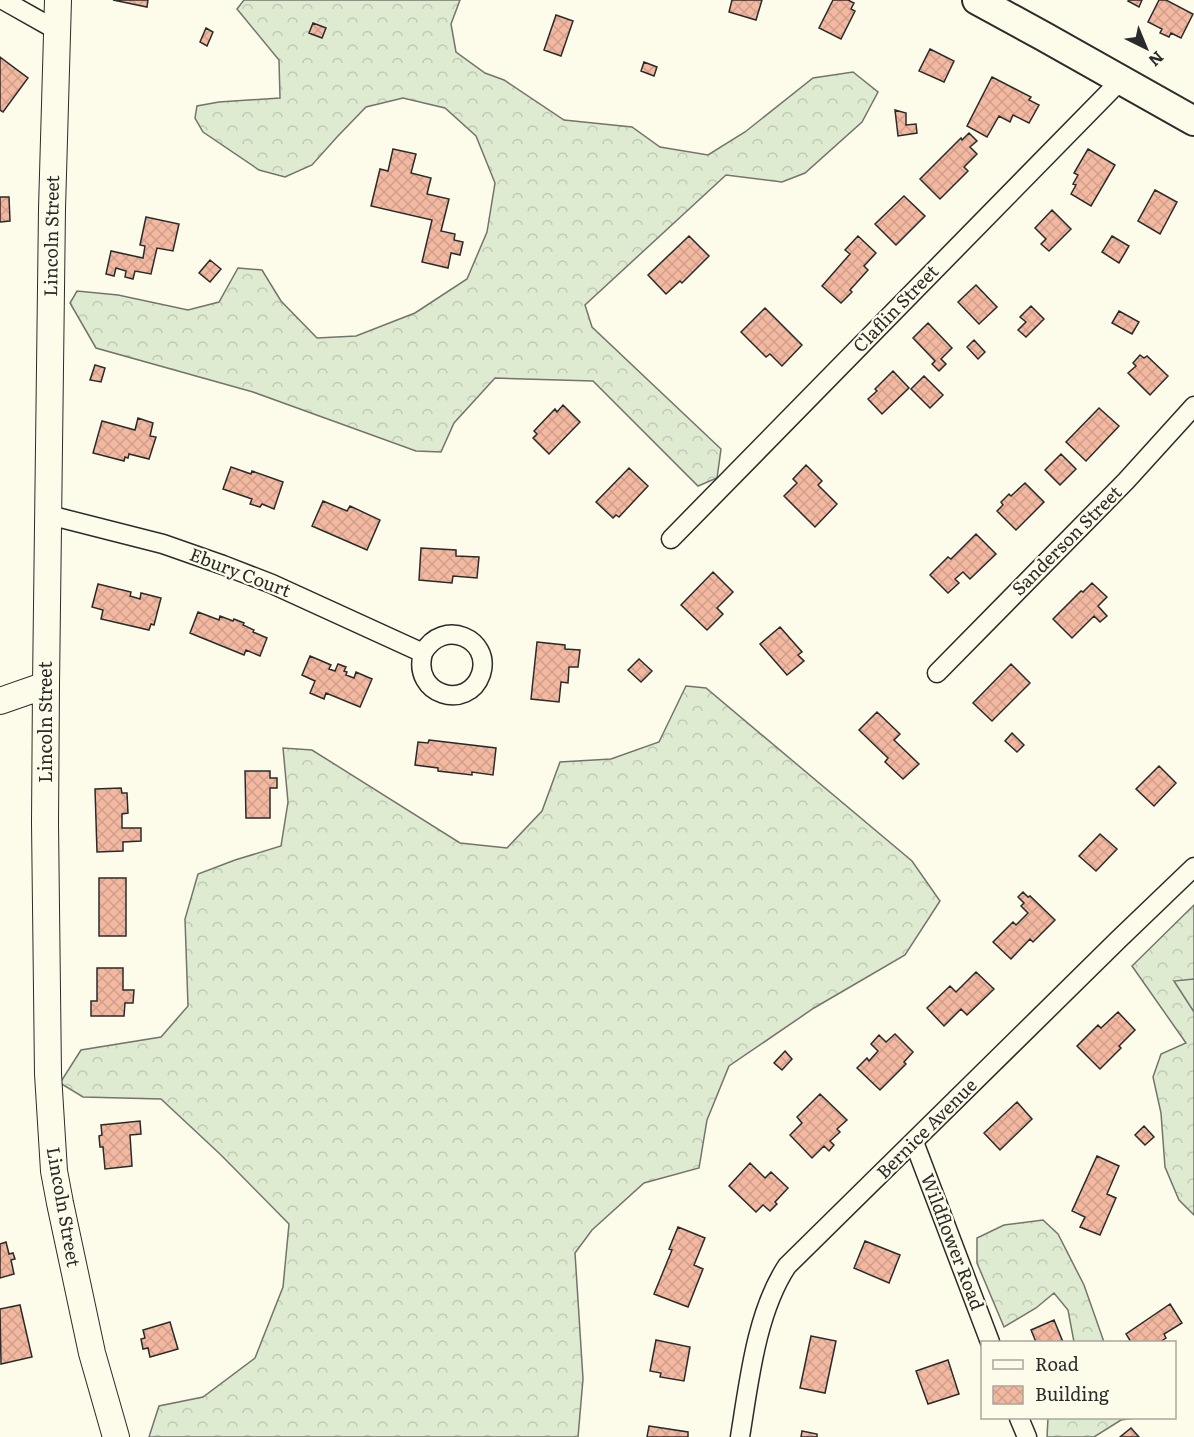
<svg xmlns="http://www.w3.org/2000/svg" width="1194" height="1437" font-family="Literata,serif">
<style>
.forest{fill:url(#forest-crowns);stroke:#74746e;stroke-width:1.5}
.pitch{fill:#deebd1;stroke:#74746e;stroke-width:1.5}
.building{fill:url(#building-cross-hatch);stroke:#2b2b2b;stroke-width:1.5}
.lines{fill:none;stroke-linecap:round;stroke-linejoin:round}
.street-casing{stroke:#2b2b2b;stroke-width:21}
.secondary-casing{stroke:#2b2b2b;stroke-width:28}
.primary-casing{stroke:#2b2b2b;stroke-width:32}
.street{stroke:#fdfbea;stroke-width:18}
.secondary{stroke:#fdfbea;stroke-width:26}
.primary{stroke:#fdfbea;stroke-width:28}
.labels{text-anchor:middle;stroke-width:4.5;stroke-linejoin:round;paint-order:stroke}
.street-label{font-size:18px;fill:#2b2b2b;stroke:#fdfbea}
</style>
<defs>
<pattern id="forest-crowns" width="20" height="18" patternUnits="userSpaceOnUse" patternTransform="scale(1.5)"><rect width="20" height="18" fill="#deebd1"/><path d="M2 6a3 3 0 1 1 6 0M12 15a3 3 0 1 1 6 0" fill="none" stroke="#bfcab4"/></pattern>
<pattern id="building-cross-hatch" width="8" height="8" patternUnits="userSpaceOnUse" patternTransform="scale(1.5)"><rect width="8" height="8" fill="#f2b8a0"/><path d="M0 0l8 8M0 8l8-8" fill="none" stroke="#d09e8a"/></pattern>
</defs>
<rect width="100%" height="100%" fill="#fdfbea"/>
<path class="forest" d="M244 0H460L451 24 456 52 485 73 504 80 564 120 632 127 660 147 708 155 745 132 813 78 853 72 878 92 862 122 805 173 782 182 726 175 585 305 592 327 721 449 717 478 698 486 593 381 495 378 454 423 441 452 416 451 253 392 96 348 70 303 77 291 118 295 188 310 219 302 238 268 262 270 281 301 317 338 356 336 415 313 467 279 487 232 495 183 476 136 445 108 403 98 366 107 337 137 312 165 285 177 259 170 203 132 195 118 197 106 219 102 280 98 279 60 237 9Z
M686 686 706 688 912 861 940 901 905 955 814 1008 729 1066 707 1120 699 1168 644 1183 592 1230 575 1253 583 1379 578 1437H149L159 1406 203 1397 255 1358 283 1287 289 1224 221 1155 161 1099 83 1097 60 1083 81 1050 161 1037 188 1006 185 919 198 874 235 860 281 846 288 802 283 748 312 750 460 843 507 848 542 811 560 762 611 759 659 742Z
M1194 905V1215L1179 1200 1165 1167 1161 1113 1153 1077 1161 1054 1186 1043 1132 966Z
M1043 1220 1058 1234 1084 1285 1104 1342H1074L1068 1310 1054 1293 1036 1308 1004 1327 977 1263V1238L1004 1225Z
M1048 1418H1135L1121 1420 1094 1437H1047Z"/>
<path class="pitch" d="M1194 979V1012L1174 981Z"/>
<path class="building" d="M113 0H148L147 7Z
M732 0H762L756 20 729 12Z
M833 0H848L854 3 851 9 855 11 841 39 819 28Z
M1129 0H1142L1139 7 1128 1Z
M1159 0H1166L1193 14 1181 38 1171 33 1169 37 1160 33 1162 29 1148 22Z
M556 15 573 21 561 56 544 50Z
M313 23 326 28 322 38 309 33Z
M206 28 213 32 207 46 200 42Z
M930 49 954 61 944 82 919 71Z
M0 57 28 78 3 112 0 110Z
M644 62 657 67 654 76 641 71Z
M992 77 1031 97 1029 100 1039 105 1029 123 1013 115 1010 122 999 116 987 137 967 126Z
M895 110 906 113V125L916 124 917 133 898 136Z
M969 133 977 141 970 147 977 154 964 167 968 171 940 199 920 179 961 138 962 140Z
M393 149 416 154 411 173 431 178 427 194 449 199 441 231 455 234 454 240 463 242 460 255 451 253 448 268 422 262 432 220 371 206 380 169 388 171Z
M1088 149 1115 165 1091 206 1071 194 1076 185 1073 184 1078 175 1074 173Z
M1155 190 1177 202 1160 234 1138 221Z
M904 196 925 216 896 245 875 224Z
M0 197H9L10 221 0 222Z
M1052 210 1071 229 1049 251 1041 244 1046 239 1035 228Z
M146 217 179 224 173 251 157 248 151 274 135 271 133 279 125 277 126 271 116 268 114 276 106 274 111 251 143 258 145 246 140 245Z
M689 236 709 256 682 283 680 281 666 294 648 275Z
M858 236 876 253 864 266 868 270 850 290 852 292 841 303 822 286 850 254 845 250Z
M1112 236 1129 246 1119 263 1102 252Z
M210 260 221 269 210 282 199 273Z
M976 285 997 307 979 324 958 302Z
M1031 306 1044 319 1026 337 1018 330 1026 322 1020 317Z
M765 308 802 345 782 366 770 354 766 357 741 332Z
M1119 311 1139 322 1132 334 1112 323Z
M928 323 952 348 941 359 946 364 939 371 932 364 935 361 913 338Z
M974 340 985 352 978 359 967 347Z
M1140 355 1144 358 1147 356 1168 376 1150 395 1128 373 1136 366 1133 363Z
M95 365 105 368 101 382 90 380Z
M893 371 909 388 882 414 868 399 877 391 875 389Z
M924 376 943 395 930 408 911 389Z
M563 405 580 422 549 454 533 438 537 434 534 431 555 409 557 412Z
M1099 408 1119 426 1086 461 1066 442Z
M138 418 153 423 150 436 156 437 149 459 129 454 128 458 125 457 124 461 93 453 102 421 135 430Z
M1061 454 1076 469 1060 485 1045 470Z
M806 465 822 481 818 485 837 504 815 527 784 496 797 483 793 479Z
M231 467 251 474 252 471 283 482 274 509 262 504 260 507 250 504 252 499 223 489Z
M629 468 648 486 619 517 616 515 613 518 596 502Z
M1025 483 1044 502 1016 530 997 511 1003 505 1001 502 1009 494 1011 496Z
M323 501 347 511 350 506 380 520 367 550 312 526Z
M976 534 996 554 970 579 963 572 955 579 959 583 948 593 930 575 948 557 951 559Z
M421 548 456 550V556L479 557 477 578 453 576 452 583 419 580Z
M713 572 733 592 717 608 723 614 707 630 681 605Z
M1092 583 1107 597 1098 606 1107 616 1100 622 1094 616 1072 638 1053 619 1081 591 1083 592Z
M98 584 131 592 130 596 140 599 141 593 161 598 154 625 151 624 149 630 101 619 103 610 92 607Z
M198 612 219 620 220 616 233 621 234 619 244 623 243 625 254 630 253 632 267 638 260 656 246 650 244 655 190 633Z
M780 627 802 652 798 655 804 661 787 675 760 644Z
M537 642 565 645V649L580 650 578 667H569L568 683 561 682 559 702 531 699Z
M310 656 331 665 329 669 335 671 338 664 346 667 344 671 347 672 346 675 354 678 356 672 372 679 360 707 326 693 324 699 310 693 315 681 302 675Z
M639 659 652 671 641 682 628 670Z
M1011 664 1030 683 992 721 973 703Z
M877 712 900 734 894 740 919 764 903 779 885 762 888 758 859 730Z
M1012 733 1024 745 1017 752 1005 741Z
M429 740 496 748 493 775 472 772V775L438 771V768L415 765 418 742 428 743Z
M1159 766 1176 783 1154 806 1136 789Z
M245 771H270V778H277V788H270V818H246Z
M121 788 122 793H127L128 813 122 814V828H141V841L123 842V851L97 852 95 789Z
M1100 834 1117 849 1096 871 1079 856Z
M99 878H126V936H99Z
M1023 892 1028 897 1030 896 1055 920 1033 942 1030 939 1011 959 993 942 1013 922 1016 925 1028 913 1021 906 1024 903 1018 897Z
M97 968H123V990H134L133 1003H125L124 1016H91V1001H97Z
M976 972 994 989 967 1015 961 1009 944 1026 927 1008 950 986 956 992Z
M1118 1012 1135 1030 1119 1046 1121 1048 1100 1069 1077 1046 1098 1025 1101 1028Z
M895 1034 913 1052 904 1062 906 1064 880 1090 857 1068 867 1058 869 1061 878 1051 871 1044 879 1035 886 1042Z
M785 1051 792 1059 782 1070 774 1063Z
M820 1094 847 1120 837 1129 840 1132 830 1141 834 1145 829 1151 824 1146 812 1158 790 1135 802 1123 797 1117Z
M1017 1102 1032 1119 1000 1150 984 1133Z
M140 1121 141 1134 130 1135 132 1166 105 1169 103 1147H100L99 1136 102 1135 101 1125Z
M1144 1126 1154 1137 1145 1145 1135 1135Z
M1097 1156 1119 1166 1107 1194 1116 1198 1100 1235 1080 1227 1085 1217 1072 1211Z
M750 1163 765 1178 771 1172 788 1188 775 1202 777 1204 770 1211 763 1205 756 1212 729 1186Z
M678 1227 705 1238 694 1265 703 1269 688 1307 654 1294 672 1250 669 1249Z
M865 1241 900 1255 889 1283 854 1268Z
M6 1242 9 1254 13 1253 15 1259 11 1260 14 1274 0 1278V1244Z
M1170 1304 1182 1323 1164 1334 1166 1338 1160 1342H1131L1126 1334Z
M20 1305 32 1357 1 1364 0 1309Z
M1054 1320 1063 1342H1036L1031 1330Z
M170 1322 178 1349 150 1357 148 1348 143 1349 141 1339 145 1338 143 1330Z
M811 1336 836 1341 825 1393 800 1388Z
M656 1340 690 1347 684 1381 660 1377 661 1373 650 1371Z
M948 1360 959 1394 928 1404 916 1371Z
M649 1426 688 1432V1437H647Z
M1131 1428 1139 1437H1120Z
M802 1431 817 1434V1437H801Z"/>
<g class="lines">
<defs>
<path id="street" d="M3 0 58 31
M49 515 163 544 223 565 272 584 423 653C411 695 468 712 481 674 492 639 443 617 423 653
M671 539 1121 80
M937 673 1126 481 1194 406
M914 1142 990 1342
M1019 1418 1027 1437
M740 1437C749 1382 756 1313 787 1266L1119 939 1194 867"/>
<path id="secondary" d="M58 0 52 209 46 685 45 823 48 1074 54 1171 60 1203 92 1353 116 1437
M0 701 46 685"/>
<path id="primary" d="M977 0 1043 36 1194 121"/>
</defs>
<use href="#street" class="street-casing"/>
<use href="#secondary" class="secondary-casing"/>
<use href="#primary" class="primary-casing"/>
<use href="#street" class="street"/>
<use href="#secondary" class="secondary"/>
<use href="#primary" class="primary"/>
</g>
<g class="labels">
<g class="street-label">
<text transform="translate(52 236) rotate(-89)" y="6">Lincoln Street</text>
<text transform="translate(896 309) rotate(-46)" y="6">Claflin Street</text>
<text transform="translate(1067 541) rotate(-45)" y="6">Sanderson Street</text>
<text transform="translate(240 573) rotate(21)" y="6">Ebury Court</text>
<text transform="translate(46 722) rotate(-90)" y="6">Lincoln Street</text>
<text transform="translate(927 1129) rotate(-45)" y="6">Bernice Avenue</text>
<text transform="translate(63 1207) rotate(80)" y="6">Lincoln Street</text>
<text transform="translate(952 1242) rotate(69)" y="6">Wildflower Road</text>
</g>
</g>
<rect x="981" y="1341" width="195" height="78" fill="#fdfbea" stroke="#a9a89e" stroke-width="1.5"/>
<rect x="993" y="1360" width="30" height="9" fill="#fdfbea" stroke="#a9a89e" stroke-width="1.5"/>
<text x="1035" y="1371" font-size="18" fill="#2b2b2b">Road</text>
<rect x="993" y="1386" width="30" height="18" fill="url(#building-cross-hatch)" stroke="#a9a89e" stroke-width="1.5"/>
<text x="1035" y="1401" font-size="18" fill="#2b2b2b">Building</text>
<g transform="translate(1146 48) rotate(137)" stroke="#fdfbea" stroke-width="4.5" paint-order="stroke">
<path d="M0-4.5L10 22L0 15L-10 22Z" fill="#2b2b2b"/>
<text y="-9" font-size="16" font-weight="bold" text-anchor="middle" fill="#2b2b2b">N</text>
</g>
</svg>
